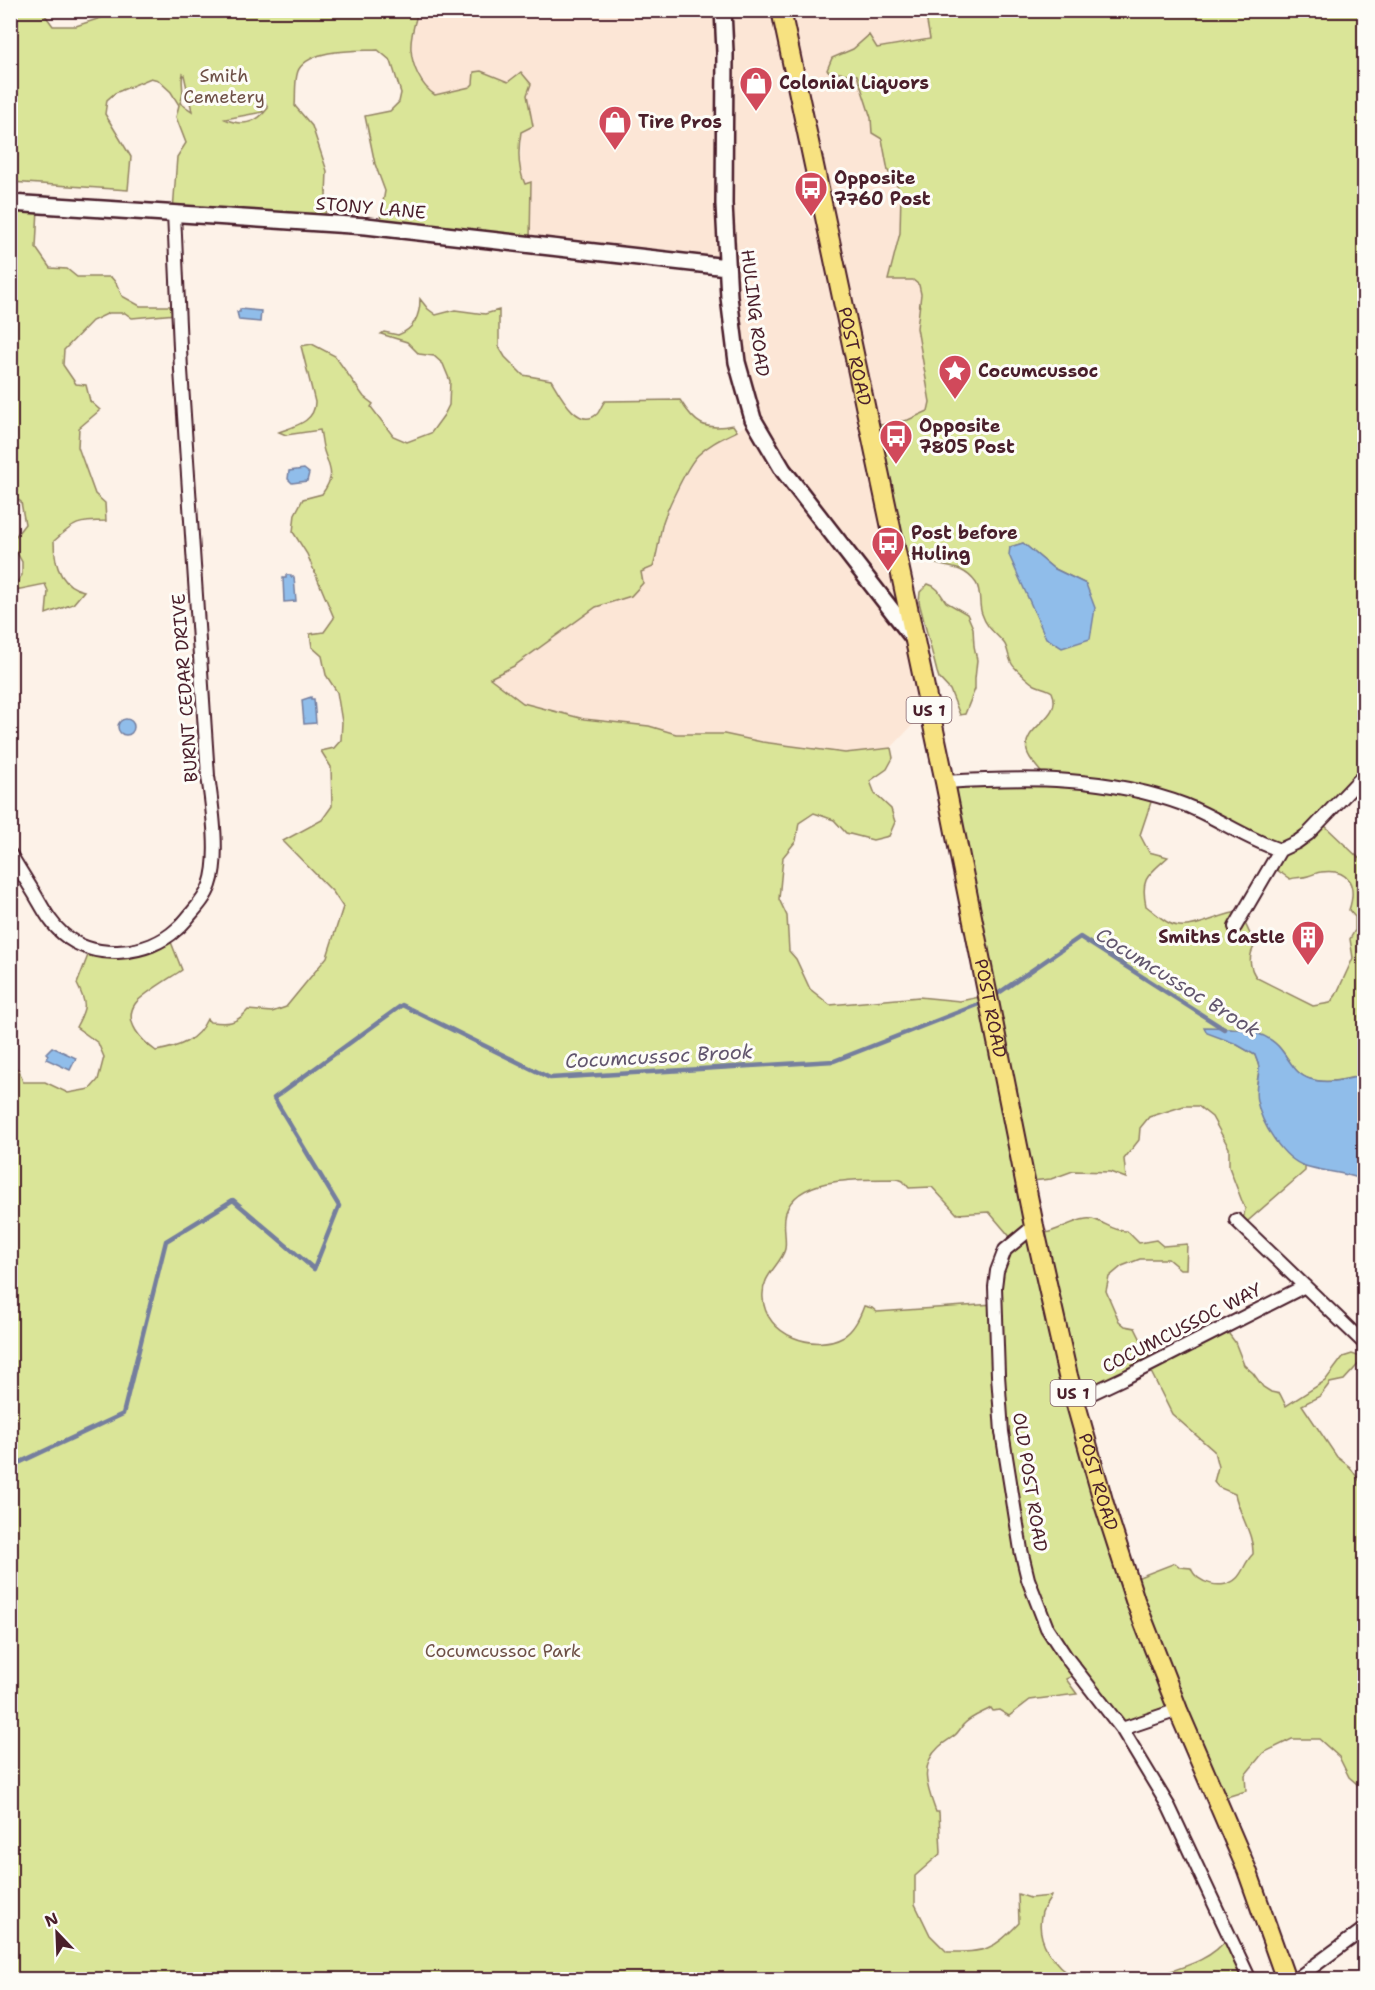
<svg xmlns="http://www.w3.org/2000/svg" width="1375" height="1990" font-family="'Shantell Sans',sans-serif">
<style>
.built{fill:#fce6d6}
.green{fill:#dae598;stroke:#928262;stroke-width:1.5;fill-rule:evenodd}
.water{fill:#90bdea;stroke:#747e9e;stroke-width:1.5}
.lines{fill:none;stroke-linecap:round;stroke-linejoin:round}
.stream{stroke:#747e9e;stroke-width:4.5}
.minor-casing{stroke:#4a1f2b;stroke-width:16}
.tertiary-casing{stroke:#4a1f2b;stroke-width:20}
.primary-casing{stroke:#4a1f2b;stroke-width:22}
.minor{stroke:#fdfcf7;stroke-width:12}
.tertiary{stroke:#fdfcf7;stroke-width:15}
.primary{stroke:#f7e281;stroke-width:18}
.labels{text-anchor:middle;stroke-width:6;stroke-linejoin:round;paint-order:stroke}
.shield{fill:#fdfcf7;stroke:#806168;stroke-width:1.5}
.shield-label{font-size:16px;font-weight:bold;fill:#4a1f2b}
.park-label{font-size:18px;fill:#6e5046;stroke:#fdfcf7}
.poi-label{font-size:18px;font-weight:bold;fill:#4a1f2b;stroke:#fdfcf7;text-anchor:start}
.street-label{font-size:18px;fill:#4a1f2b;stroke:#fdfcf7}
.water-label{font-size:20px;font-style:italic;fill:#62566e;stroke:#fdfcf7}
</style>
<rect width="100%" height="100%" fill="#fdf2e8"/>
<filter id="ink" filterUnits="userSpaceOnUse"><feTurbulence type="fractalNoise" baseFrequency=".0167" numOctaves="2"/><feDisplacementMap in="SourceGraphic" scale="12" xChannelSelector="R" yChannelSelector="G"/><feConvolveMatrix kernelMatrix="1 2 1 2 8 2 1 2 1" color-interpolation-filters="sRGB"/></filter>
<g filter="url(#ink)">
<path class="built" d="M418 11H925L931 39 877 48 869 35 853 49 832 58 830 72 857 75 871 118 872 133 882 139 888 171 901 192 900 233 888 280H913L919 285 921 294 917 328 930 402 928 411 908 420 869 427 923 714 891 748 845 753 762 742 724 734H676L649 726 584 719 523 703 489 677 514 666 596 607 631 596 643 583 641 572 658 554 664 521 678 489 696 457 715 441 737 431 753 420 726 266 530 240 531 183 525 184 520 174 521 132 532 126 527 95 508 82 481 71 470 87 462 91 435 95 426 89 414 65 411 47Z"/>
<path class="green" d="M125 10 418 11C415 22 410 37 411 49 412 66 421 86 435 95L470 87 473 84 474 72 481 71 508 82 521 72 531 84 527 95 533 126 521 132C518 149 518 169 525 184L531 182 530 240 379 225 385 191 375 164 365 116 390 111 399 102 401 93 391 61 378 50C356 51 313 48 299 69 294 77 296 96 295 106L312 126 327 171 325 221 173 211 177 157 186 143 176 117 179 105 171 92 158 80 151 78 115 93 107 100 105 114 131 157 128 190 11 182 10 11H42L53 26H76ZM183 74 184 75 192 111 180 103C186 93 180 83 183 74ZM260 96 264 99 268 108C257 123 242 127 225 119L263 112Z
M925 11H1364V780L1324 825 1364 863V1075C1343 1079 1316 1089 1298 1072 1290 1065 1286 1054 1278 1046 1264 1032 1237 1029 1218 1027L1234 1043 1255 1055C1256 1059 1259 1064 1259 1069 1259 1075 1256 1081 1257 1088 1261 1119 1275 1151 1305 1166V1171L1242 1226 1245 1209 1229 1167V1148L1212 1117 1198 1106H1184L1149 1117 1140 1128 1139 1140 1124 1159 1126 1178 1110 1172 1073 1171 1051 1179 1031 1181 1041 1234C1057 1232 1071 1221 1086 1219 1100 1217 1111 1232 1127 1231L1139 1243 1156 1240 1163 1246 1187 1244 1186 1269H1180L1168 1259H1140L1122 1266 1109 1277 1106 1291 1119 1321 1125 1326 1135 1328 1154 1366 1226 1330 1235 1342 1244 1365 1253 1373 1263 1387 1271 1392 1280 1394 1286 1406 1325 1381 1343 1357 1352 1354 1364 1358 1344 1380 1330 1383 1320 1396 1302 1405 1337 1457 1350 1467 1364 1487V1823L1362 1793 1357 1784 1349 1777 1339 1757 1319 1739H1292L1263 1753 1245 1775 1246 1791 1217 1800 1176 1711 1121 1727 1076 1674 1066 1679 1077 1694 1030 1700 1009 1716 999 1710 993 1711 991 1708C982 1713 970 1717 963 1725 960 1729 958 1733 954 1736 949 1740 944 1742 939 1747 918 1766 928 1790 936 1812H939L941 1853 915 1876V1904L930 1935 947 1952C986 1952 992 1951 1019 1923L1018 1894 1030 1898 1051 1896C1049 1902 1044 1906 1042 1912 1034 1941 1054 1965 1076 1979H11L10 1063 19 1070 23 1082H45L68 1093 90 1089 98 1080 104 1057 98 1043 76 1027C87 1007 87 1004 77 984L90 950 115 952 169 937 182 970C172 977 141 995 135 1004 123 1022 142 1041 156 1051 179 1047 197 1041 207 1019L210 1022C228 1024 236 1024 248 1010L272 1012 286 1007 327 957 343 907 333 892 283 841 322 820 332 806 331 767 321 751 334 748 341 740 342 722 337 692 326 675 322 656 312 647 310 634 324 632 334 618 307 554 293 532 295 514 303 499 322 494C334 477 332 472 325 454 322 447 322 438 320 430L286 435 279 432C295 426 315 422 315 402L301 346 312 344 335 356 364 397 373 404 371 407 393 436 407 442 431 433 444 415 449 405 450 381 443 364 434 356 419 354 407 342 381 334 384 332 398 335C414 329 420 315 420 299L428 309 436 315 455 310 485 314 499 310V347L505 357 523 375 551 380C559 393 578 431 597 414 600 411 602 404 605 401L680 400C695 424 704 431 733 425L737 431C723 438 709 444 698 455 687 466 668 507 663 522 659 537 658 552 653 567L641 572 643 583 631 596 596 607 514 666 490 678 523 703 584 719 649 726 676 734H724L762 742 845 753 891 748 893 758 887 769 870 781 875 794 891 809 895 822 889 836 873 840 846 833 834 820 814 813 799 823 796 841 783 857 779 899 787 916 789 951 796 959 810 989 830 1005 919 997 960 1001 985 996 945 788 1043 775C1038 767 1029 760 1027 751 1021 726 1064 719 1052 692 1047 688 1041 688 1035 685 1031 683 1014 668 1012 664 1008 657 1008 648 1004 643 995 632 987 629 982 614 978 604 982 592 976 583 966 569 955 568 940 565 922 560 917 553 897 562L869 427 908 420 928 411 930 402 917 328 921 294 919 285 913 280H888L900 233 901 192 888 171 882 139 872 133 871 118 857 75 830 72 827 70 832 58 853 49 869 35 877 48 930 39ZM1023 543 1053 568 1086 584 1010 547ZM1153 796 1277 851 1271 866 1290 879C1296 877 1302 878 1308 876 1313 875 1317 872 1321 872 1350 868 1357 886 1349 910L1355 917V930L1350 939 1353 958 1336 995 1330 1003 1313 1006 1257 978C1249 968 1248 956 1255 945L1240 912C1219 913 1190 934 1169 923 1161 919 1153 911 1146 906 1140 878 1148 875 1168 857L1149 852 1140 835ZM898 1179 903 1181 909 1188 932 1187 957 1214 989 1212 1012 1239 994 1304 877 1312 872 1308 864 1306C860 1317 854 1330 844 1336 814 1353 765 1335 763 1298 761 1275 781 1265 785 1249 787 1237 782 1225 786 1212 799 1174 866 1180 898 1179ZM1151 1372 1172 1414 1214 1451 1218 1467 1214 1482 1218 1487 1235 1494C1239 1514 1254 1535 1253 1554 1244 1563 1244 1571 1237 1578 1224 1591 1196 1584 1191 1568L1180 1567 1175 1563 1129 1581 1077 1407Z
M11 207 38 208 36 248 50 268 67 269 77 277H111L116 283 122 296 140 306H175L176 314 132 318 125 313H109L92 321 64 350 63 365 76 384 86 385 90 401 100 410 79 428 78 447 95 494 105 503 106 521C78 521 75 522 54 541 54 563 60 586 84 591L73 604 46 614 48 591 45 584 11 591 22 575V562L11 542 25 524 21 502 11 494 10 275 14 272 16 255 11 245Z
M928 584 933 586 938 590 946 602 967 614 973 628 974 646 977 660 975 679V689L965 714 960 715 950 690 939 678 937 672 919 602 920 592Z
M1228 1937 1247 1977 1241 1980H1144C1173 1969 1210 1964 1228 1937Z"/>
<path class="water" d="M240 309 261 311 260 322 239 320 237 312H240Z
M304 469 309 473 307 481 292 483 288 479 289 471Z
M1023 543 1053 568 1086 584 1095 608 1090 639 1062 648 1046 638 1009 555 1010 547Z
M286 575H291V577H294L296 601 284 602 283 578H286Z
M311 697V699H314L316 723 304 724 302 700Z
M118 727a8 8 0 1 1 16 0a8 8 0 1 1-16 0Z
M1204 1027C1228 1027 1261 1028 1278 1046 1289 1058 1294 1074 1310 1079 1328 1085 1347 1079 1364 1075V1180C1345 1172 1325 1172 1305 1166 1283 1159 1261 1123 1257 1101 1254 1089 1259 1079 1259 1068 1259 1064 1256 1059 1255 1055L1234 1043 1207 1033Z
M52 1047 76 1058 70 1070 46 1059 48 1055 46 1053Z"/>
<g class="lines">
<path class="stream" d="M993 997 1080 937 1224 1029
M10 1467 123 1414 166 1241 233 1200 314 1269 339 1206 274 1098 402 1005 550 1078 834 1061 984 1002"/>
<defs>
<path id="minor" d="M945 782C1026 777 1108 776 1185 805 1218 818 1246 839 1280 850
M10 854C18 867 26 880 34 893 43 908 50 923 63 934 94 961 148 956 177 929 182 925 186 920 190 915 197 907 206 897 210 885 220 857 212 805 208 776L181 370 174 213
M1235 927 1280 850 1297 842 1308 834 1364 775
M1236 1220 1364 1343
M1034 1226 1005 1250 997 1271 995 1287 998 1375 1002 1432 1021 1550 1028 1579 1047 1628 1066 1657 1122 1729 1169 1807 1250 1980
M1075 1401 1128 1376 1305 1286
M1122 1729 1178 1710
M1295 1980 1364 1929"/>
<path id="tertiary" d="M723 10 725 52 724 204 729 297 737 362 753 419 783 470 914 639
M10 203 366 226 727 267"/>
<g id="primary">
<path id="s1" d="M781 10 945 782 1034 1226 1068 1376 1104 1504 1135 1600 1178 1710 1247 1870 1286 1980"/>
</g>
</defs>
<use href="#minor" class="minor-casing"/>
<use href="#tertiary" class="tertiary-casing"/>
<use href="#primary" class="primary-casing"/>
<use href="#minor" class="minor"/>
<use href="#tertiary" class="tertiary"/>
<use href="#primary" class="primary"/>
</g>
</g>
<defs>
<symbol id="shop-pin" viewBox="-11 -11 22 30"><path d="M0 17L-7.5 6A9.5 9.5 0 1 1 7.5 6Z" fill="#d1495b" stroke="#fdfcf7"/><path d="M-5-2.5h2.3a2.7 3.5 0 0 1 5.4 0H5L5.5 6h-11ZM-1.5-2.5h3a1.5 2.3 0 0 0-3 0Z" fill="#fff"/></symbol>
<symbol id="bus-pin" viewBox="-11 -11 22 30"><path d="M0 17L-7.5 6A9.5 9.5 0 1 1 7.5 6Z" fill="#d1495b" stroke="#fdfcf7"/><path d="M-5-6H5V4H4V6H2V4H-2V6H-4V4H-5ZM-3.5-4V0h7V-4ZM-3.5 1.2v1.5H-2V1.2ZM2 1.2v1.5H3.5V1.2Z" fill="#fff"/></symbol>
<symbol id="sight-pin" viewBox="-11 -11 22 30"><path d="M0 17L-7.5 6A9.5 9.5 0 1 1 7.5 6Z" fill="#d1495b" stroke="#fdfcf7"/><path d="M0-6L1.8-2.2L6-1.7L2.9 1.2L3.7 5.4L0 3.3L-3.7 5.4L-2.9 1.2L-6-1.7L-1.8-2.2Z" fill="#fff"/></symbol>
<symbol id="building-pin" viewBox="-11 -11 22 30"><path d="M0 17L-7.5 6A9.5 9.5 0 1 1 7.5 6Z" fill="#d1495b" stroke="#fdfcf7"/><path d="M-4-6H4V6H1V3H-1V6H-4ZM-2.5-4.3h1.7v1.8h-1.7ZM.8-4.3h1.7v1.8H.8ZM-2.5-1h1.7V.8h-1.7ZM.8-1h1.7V.8H.8Z" fill="#fff"/></symbol>
</defs>
<g fill-rule="evenodd">
<use href="#shop-pin" x="737" y="64" width="38" height="52"/>
<use href="#shop-pin" x="596" y="103" width="38" height="52"/>
<use href="#bus-pin" x="792" y="169" width="38" height="52"/>
<use href="#sight-pin" x="936" y="352" width="38" height="52"/>
<use href="#bus-pin" x="877" y="417" width="38" height="52"/>
<use href="#bus-pin" x="869" y="524" width="38" height="52"/>
<use href="#building-pin" x="1289" y="918" width="38" height="52"/>
</g>
<g class="labels">
<g class="shield">
<rect x="906.5" y="697" width="45" height="26" rx="4.5"/>
<rect x="1050.5" y="1380" width="45" height="26" rx="4.5"/>
</g>
<g class="shield-label">
<text x="929" y="716">US 1</text>
<text x="1073" y="1399">US 1</text>
</g>
<g class="park-label">
<text x="224" y="82">Smith<tspan x="224" dy="21">Cemetery</tspan></text>
<text x="503" y="1657">Cocumcussoc Park</text>
</g>
<g class="poi-label">
<text x="779" y="89">Colonial Liquors</text>
<text x="638" y="128">Tire Pros</text>
<text x="834" y="184">Opposite<tspan x="834" dy="21">7760 Post</tspan></text>
<text x="978" y="377">Cocumcussoc</text>
<text x="919" y="432">Opposite<tspan x="919" dy="21">7805 Post</tspan></text>
<text x="911" y="539">Post before<tspan x="911" dy="21">Huling</tspan></text>
<text x="1285" y="943" text-anchor="end">Smiths Castle</text>
</g>
<g class="street-label">
<text transform="translate(371 208) rotate(5)" y="6">STONY LANE</text>
<text transform="translate(755 313) rotate(83)" y="6">HULING ROAD</text>
<text dy="6" stroke="none"><textPath href="#s1" startOffset="354">POST ROAD</textPath></text>
<text transform="translate(185 688) rotate(-94)" y="6">BURNT CEDAR DRIVE</text>
<text dy="6" stroke="none"><textPath href="#s1" startOffset="1020">POST ROAD</textPath></text>
<text transform="translate(1182 1328) rotate(-27)" y="6">COCUMCUSSOC WAY</text>
<text dy="6" stroke="none"><textPath href="#s1" startOffset="1506">POST ROAD</textPath></text>
<text transform="translate(1030 1482) rotate(81)" y="6">OLD POST ROAD</text>
</g>
<g class="water-label">
<text transform="translate(1178 982) rotate(32)" y="7">Cocumcussoc Brook</text>
<text transform="translate(659 1056) rotate(-3)" y="7">Cocumcussoc Brook</text>
</g>
</g>
<rect width="1375" height="1990" fill="none" stroke="#fdfcf7" stroke-width="36"/>
<rect x="18" y="18" width="1339" height="1954" fill="none" stroke="#4a1f2b" stroke-width="2" filter="url(#ink)"/>
<g transform="translate(57 1933) rotate(337)" stroke="#fdfcf7" stroke-width="4.5" paint-order="stroke">
<path d="M0-4.5L10 22L0 15L-10 22Z" fill="#4a1f2b"/>
<text y="-9" font-size="16" font-weight="bold" text-anchor="middle" fill="#4a1f2b">N</text>
</g>
</svg>
